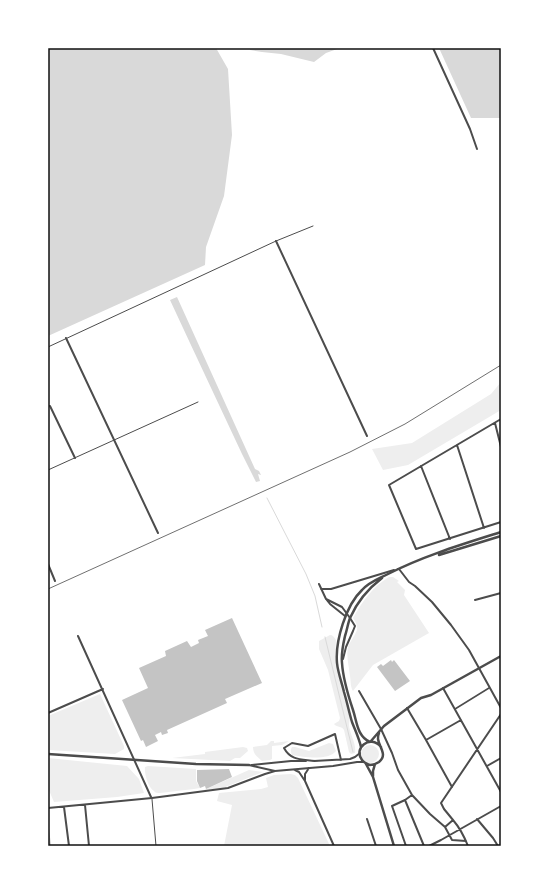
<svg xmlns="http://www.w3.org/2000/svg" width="549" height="894" font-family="Manrope,sans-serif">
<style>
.green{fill:#eee}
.water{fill:#d9d9d9}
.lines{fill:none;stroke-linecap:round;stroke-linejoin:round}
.stream{stroke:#d9d9d9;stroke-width:1}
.building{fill:#c4c4c4}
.service{stroke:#4c4c4c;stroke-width:1}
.pedestrian{stroke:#4c4c4c;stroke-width:1.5}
.minor{stroke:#4c4c4c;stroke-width:2}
.tertiary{stroke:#4c4c4c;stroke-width:2.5}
.rail{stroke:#707070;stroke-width:1}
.neatline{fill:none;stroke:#111;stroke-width:1.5}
</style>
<rect width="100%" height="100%" fill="#fff"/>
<path class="green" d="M501 382V410L408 465 383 470 372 449 412 443 491 394Z
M389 577H393L399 581 397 582 405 590 404 595 429 633 373 665 353 691C350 686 351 681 350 676 349 666 346 657 348 647 350 641 355 636 357 630 358 625 355 621 353 618 363 601 372 587 389 577Z
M330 635C333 635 334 637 336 640L335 658 350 719C346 730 357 741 355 753L351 754 349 752 344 730C342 726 336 727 334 724L339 721 340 718 328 670 319 649V641Z
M100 694 124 746V749L115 754 48 750V716Z
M271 741H274V743L289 741 282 745 272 746V759L270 760 262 761C257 757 253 754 253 747L267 745Z
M329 743 333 744 336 751C328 761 304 757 292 755 291 752 290 750 292 747H295L309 751Z
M361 754a9 9 0 1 1 18 0a9 9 0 1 1-18 0Z
M243 747 247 748 248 751 240 758H235L230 761 172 758 205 754V752Z
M48 758 127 766 139 779 144 793 117 797 54 802 48 788Z
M148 766 196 769V781L200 788 194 789 160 793C158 793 155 793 154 791 148 788 144 773 145 767Z
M249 770 263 772 223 788 204 790Z
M291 774 295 775 298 778 330 846H224L232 805 217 801 219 793 261 789 268 787 266 778 274 775Z"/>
<path class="water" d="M48 48H216L228 69 232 135 224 196 206 247 205 265 48 336Z
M250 48H340L326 53 314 62 281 54 262 52 250 50Z
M439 48H501V118H471Z
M177 297 255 469 259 471 261 475 258 474 260 481 256 482 242 454 190 343 170 300Z"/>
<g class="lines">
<path class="stream" d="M267 498 306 574 315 596 322 627
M325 637 353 752"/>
</g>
<path class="building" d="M232 618 262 683 225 699 227 703 167 730 168 733 162 735 161 732 155 735 158 741 146 747 143 740 141 741 122 700 148 688 139 668 166 656 165 651 187 641 191 647 199 643 198 640 208 636 205 630Z
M391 660 392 662 394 660 410 681 395 691 377 667 381 664 383 666Z
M229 769 232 777 206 789 205 786 200 788 197 781V770Z
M48 828H49L51 846H48Z"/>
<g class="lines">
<path class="service" d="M48 347 276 241 313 226
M48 470 198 402
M152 799 156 846"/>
<path class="pedestrian" d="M455 709 489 688"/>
<path class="minor" d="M433 48 470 129 477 149
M276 241 367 436
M66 338 158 533
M50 406 75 458
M501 419 389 485 416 549 501 522
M495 423 501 447
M457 445 484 528
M421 466 450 539
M48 564 55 581
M398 569H399L409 582 415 586 432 602 451 625 469 650 501 708
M319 584 326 599 330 604 345 616
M321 589H331L394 570
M326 599 342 607 350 618 355 626 353 631 346 647 343 659
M475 600 501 593
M78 636 151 797
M443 688 501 792
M359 691 381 729 392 753 398 770 412 795 430 814 445 827
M407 708 426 740 452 787
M48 713 103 689
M426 740 461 720
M314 761 350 759 355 757 360 753
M315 761C302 759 291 761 284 748L292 743 308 746 335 734 341 760
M249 765 275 771 333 766 357 762H364
M252 765 291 761H306
M487 766 501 758
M295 770 299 772 305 781 334 846
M305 780V774L309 768
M405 800 424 846
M85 805 89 846
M64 807 69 846
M48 808 152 798 228 788 265 774 275 771
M367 819 376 846
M477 819 493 838 498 846
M453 820 444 809 441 803 501 714
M466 841 452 840 445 827 453 820C460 828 464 836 468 846
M406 846 392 806 405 800 412 795
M429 846 441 840 501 806"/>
<path class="tertiary" d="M439 555 501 536
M379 733C378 735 378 737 378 739 379 747 388 755 379 762 376 764 373 765 370 765 367 764 364 763 362 760 353 748 370 734 381 747
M371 741 384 726 421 698 431 695 501 656
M370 742C357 736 357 722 353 710 348 695 343 679 342 663 341 653 343 645 345 636 347 630 348 623 350 618 357 602 369 588 382 578
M361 747C359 738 355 730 352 722 349 712 347 702 344 692 342 683 338 673 337 663 335 641 346 605 362 590 369 582 378 579 388 574 423 556 463 544 501 532
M48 754 196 764 249 765
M366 764 373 777 394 846
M373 776V771L375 764"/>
<path class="rail" d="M48 589 350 452 405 424 501 365"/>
</g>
<rect width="549" height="894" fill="none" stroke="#ffffff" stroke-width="98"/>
<rect x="49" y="49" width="451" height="796" class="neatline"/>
</svg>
